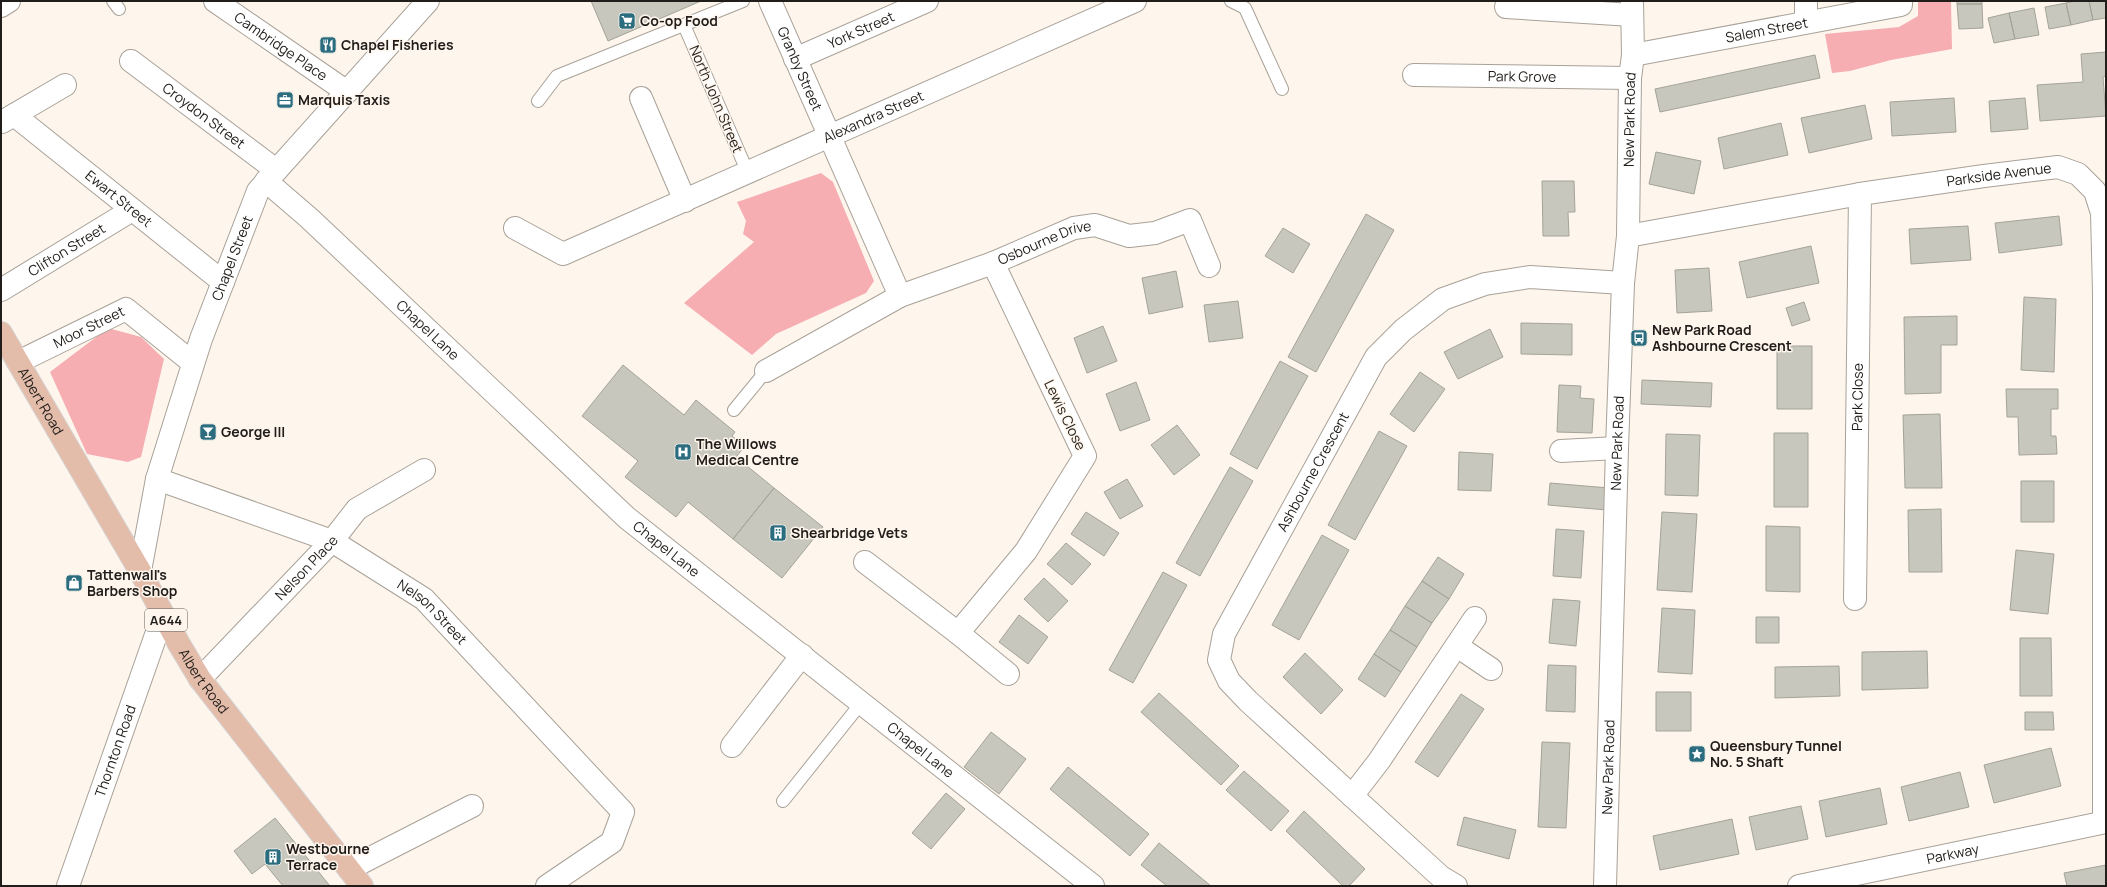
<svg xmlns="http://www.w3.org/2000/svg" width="2107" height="887" font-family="Manrope,sans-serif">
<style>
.green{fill:#f6aeb3}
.building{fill:#c8c7bd;stroke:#a4a398}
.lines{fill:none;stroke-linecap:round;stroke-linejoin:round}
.lane-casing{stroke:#a8a198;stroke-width:14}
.street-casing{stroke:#a8a198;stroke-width:24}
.secondary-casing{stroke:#a8a198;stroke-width:24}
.primary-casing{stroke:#d7d6d6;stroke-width:24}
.lane{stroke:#fff;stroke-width:12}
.street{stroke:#fff;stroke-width:22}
.secondary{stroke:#fff;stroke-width:22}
.primary{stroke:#e4bcaa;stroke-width:22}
.labels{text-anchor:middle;stroke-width:3;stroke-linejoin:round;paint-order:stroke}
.shield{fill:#fef6ed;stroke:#635e59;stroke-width:1}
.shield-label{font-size:13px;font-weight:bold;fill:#201d1a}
.poi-label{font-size:14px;font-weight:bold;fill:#201d1a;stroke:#fef6ed;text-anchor:start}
.street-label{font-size:14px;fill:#201d1a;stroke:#fef6ed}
</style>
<rect width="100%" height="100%" fill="#fef6ed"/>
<path class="green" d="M1918 1H1951L1952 49 1891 60 1850 71 1832 73 1825 34 1899 27 1918 16Z
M821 173 833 182 874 281 866 293 776 334 752 355 684 303 754 242 743 234 746 221 737 202Z
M108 328 141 337 164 359 141 457 128 462 87 454 50 372Z"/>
<path class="building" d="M591 1H701L608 41Z
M1957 1H1982V4H1957Z
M2075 1H2089L2093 20 2071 25 2066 3Z
M2089 1H2106V18L2093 20Z
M2066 3 2071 25 2049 29 2045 7Z
M1957 4H1982L1983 28 1959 29Z
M2034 8 2039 35 2015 39 2009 13Z
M2009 13 2015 39 1994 43 1988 18Z
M2106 52V76L2103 77 2106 116 2040 121 2037 85 2083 82 2081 54Z
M1815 55 1820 78 1660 112 1655 89Z
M1954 98 1956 132 1892 136 1890 102Z
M2025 98 2028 129 1991 132 1989 101Z
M1865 105 1872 139 1809 153 1801 118Z
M1781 123 1788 155 1724 169 1718 138Z
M1656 152 1701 161 1694 194 1649 184Z
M1542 181H1574L1575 212H1568L1569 236H1543Z
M1366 214 1394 230 1316 372 1288 357Z
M2059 216 2062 245 1999 253 1995 223Z
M1968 226 1971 260 1911 264 1909 229Z
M1283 228 1310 244 1293 273 1265 256Z
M1811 246 1819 283 1747 298 1739 262Z
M1709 268 1712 311 1677 313 1675 270Z
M1176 271 1183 307 1149 314 1142 278Z
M2024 297 2056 299 2054 372 2021 370Z
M1238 301 1243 338 1209 342 1204 305Z
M1804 302 1810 320 1792 326 1786 308Z
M1957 316V345H1941V393L1905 394 1904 317Z
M1521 323 1572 324V355L1521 354Z
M1103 326 1117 361 1087 373 1074 338Z
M1490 329 1503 357 1458 379 1444 352Z
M1777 346H1812V409H1777Z
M1280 361 1308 376 1257 469 1230 454Z
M623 365 684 415 696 400 735 432 732 436 745 446 736 457 774 488 733 539 688 502 676 517 625 477 638 461 582 416Z
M1420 372 1445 389 1414 432 1390 414Z
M1642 380 1712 383 1711 407 1641 404Z
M1136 382 1150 420 1120 431 1106 394Z
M1559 385 1581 386 1580 398 1594 399 1592 433 1557 432Z
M2006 389H2058V409H2051V436H2056L2057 454 2019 455 2018 417H2007Z
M1940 414 1942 488H1905L1903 415Z
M1177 425 1200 455 1174 475 1151 445Z
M1379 431 1407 446 1355 540 1328 525Z
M1774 433H1808V507H1774Z
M1666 434 1700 435 1698 496 1665 495Z
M1459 452 1493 454 1491 491 1458 490Z
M1230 467 1253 481 1200 576 1176 563Z
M1127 479 1143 506 1120 519 1104 492Z
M2021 481H2054V522H2021Z
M1550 483 1609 488 1607 510 1548 505Z
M774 488 823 527 782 578 733 539Z
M1941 509 1942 572H1909L1908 510Z
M1086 512 1119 533 1104 556 1071 534Z
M1662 512 1697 514 1692 592 1657 590Z
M1766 526 1800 527V592L1766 591Z
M1556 529 1584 531 1581 578 1553 576Z
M1322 535 1349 550 1299 640 1272 625Z
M1066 543 1091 564 1072 585 1047 564Z
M2016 550 2054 554 2048 614 2010 610Z
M1438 557 1464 574 1449 599 1422 581Z
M1163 572 1187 585 1133 683 1109 670Z
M1044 578 1068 601 1048 622 1024 599Z
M1422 581 1449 599 1432 623 1405 606Z
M1553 599 1580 601 1576 646 1549 643Z
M1405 606 1432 623 1417 647 1390 630Z
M1662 608 1695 610 1692 674 1658 672Z
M1019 615 1048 637 1028 664 999 642Z
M1756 617H1779V643H1756Z
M1390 630 1417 647 1401 672 1374 654Z
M2020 638H2051L2052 696H2020Z
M1927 651 1928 688 1862 690V652Z
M1305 653 1343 690 1321 714 1283 677Z
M1374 654 1401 672 1385 697 1358 679Z
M1548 665 1576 666 1575 712 1546 711Z
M1839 666 1840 696 1775 698V667Z
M1656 692H1691V731H1656Z
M1159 693 1239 766 1221 785 1141 712Z
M1461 694 1484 709 1438 777 1415 762Z
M2025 712H2053L2054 730H2025Z
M991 732 1026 759 999 794 964 767Z
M1542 742 1570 743 1566 828 1538 827Z
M2051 748 2061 786 1994 803 1984 765Z
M1068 767 1149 834 1130 856 1050 789Z
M1244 771 1289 811 1271 831 1226 790Z
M1960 772 1969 807 1909 821 1901 787Z
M1880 788 1887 824 1826 837 1819 801Z
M946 793 965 809 931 849 912 833Z
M1801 806 1808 839 1756 850 1749 817Z
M1304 811 1365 869 1349 886H1343L1286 831Z
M1464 817 1516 830 1509 859 1457 845Z
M275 818 330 886H283L265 864 252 874 234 851Z
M1732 819 1739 854 1660 870 1653 836Z
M1159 843 1211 886H1167L1141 865Z
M2106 865V886H2067L2064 873Z"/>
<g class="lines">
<defs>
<path id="lane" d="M113 1 119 9
M1231 1 1245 8 1282 89
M684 25 748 173
M538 101 557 76 743 1
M734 410 766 371
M783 801 862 702"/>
<g id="street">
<path id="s1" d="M215 1 347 92"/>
<path id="s2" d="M770 1 900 296"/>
<path d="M1806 1V21"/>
<path d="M1 6 9 1"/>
<path d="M1506 7 1632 15"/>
<path id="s3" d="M1633 55 1901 5V1"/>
<path id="s4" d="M795 59 927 1"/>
<path id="s5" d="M131 61 276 170"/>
<path id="s6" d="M1414 75 1630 78"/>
<path d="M641 98 685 201"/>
<path id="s7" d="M14 115 223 282"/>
<path d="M2 122 65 85"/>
<path id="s8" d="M266 181 309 218 627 518 1093 886"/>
<path id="s9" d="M515 228 563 254 1135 1"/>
<path id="s10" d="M1628 236 1860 194 1984 176 2058 167 2078 174 2095 191 2102 213 2104 292V822"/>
<path id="s11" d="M1 290 132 210"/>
<path id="s12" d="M18 362 126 309 193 363"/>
<path id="s13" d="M766 371 900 296 993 263 1074 228 1095 225 1129 236 1155 233 1190 220 1209 266"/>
<path d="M1561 451 1617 448"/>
<path id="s14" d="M157 479 332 541 424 599 623 812 612 842 547 886"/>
<path d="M865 562 958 633 1008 674"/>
<path id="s15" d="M1855 599 1860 194"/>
<path d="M958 633 1026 551 1085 456 993 263"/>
<path d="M1457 646 1491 669"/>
<path id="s16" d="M200 679 332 541 357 509 424 470"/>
<path d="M732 746 802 655"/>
<path d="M1352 796 1379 761 1475 618"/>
<path d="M349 869 472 806"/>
<path id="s17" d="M68 886 163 615"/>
<path id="s18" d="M1456 886 1441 877 1248 701 1229 681 1219 660 1224 634 1376 357 1403 330 1443 299 1485 284 1530 277 1623 283"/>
<path id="s19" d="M1605 886 1617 448 1623 283 1628 236 1630 78 1633 55 1632 1"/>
<path id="s20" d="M1799 886 2106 822"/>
</g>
<g id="secondary">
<path id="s21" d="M140 571 157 479 201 339 258 191 428 1"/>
</g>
<g id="primary">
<path id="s22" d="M1 333 140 571 179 644 200 679 362 886"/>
</g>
</defs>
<use href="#lane" class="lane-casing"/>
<use href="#street" class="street-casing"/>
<use href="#secondary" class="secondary-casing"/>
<use href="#primary" class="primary-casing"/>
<use href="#lane" class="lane"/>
<use href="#street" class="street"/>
<use href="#secondary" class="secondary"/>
<use href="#primary" class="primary"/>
</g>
<defs>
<symbol id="supermarket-square" viewBox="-11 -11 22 22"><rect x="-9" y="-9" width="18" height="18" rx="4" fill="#2b6d7f" stroke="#fef6ed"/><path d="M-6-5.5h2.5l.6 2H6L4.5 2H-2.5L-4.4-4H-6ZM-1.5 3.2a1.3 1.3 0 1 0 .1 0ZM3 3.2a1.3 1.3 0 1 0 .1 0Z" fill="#fff"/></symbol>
<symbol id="restaurant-square" viewBox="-11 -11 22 22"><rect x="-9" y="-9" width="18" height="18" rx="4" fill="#2b6d7f" stroke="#fef6ed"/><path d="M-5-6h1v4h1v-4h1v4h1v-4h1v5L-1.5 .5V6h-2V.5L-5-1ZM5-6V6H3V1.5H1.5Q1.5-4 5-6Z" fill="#fff"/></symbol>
<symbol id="office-square" viewBox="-11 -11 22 22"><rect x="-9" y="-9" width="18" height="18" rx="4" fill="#2b6d7f" stroke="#fef6ed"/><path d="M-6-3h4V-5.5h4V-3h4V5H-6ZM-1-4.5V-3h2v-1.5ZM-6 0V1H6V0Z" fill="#fff"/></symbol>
<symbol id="bus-square" viewBox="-11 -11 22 22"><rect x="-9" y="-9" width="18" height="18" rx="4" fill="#2b6d7f" stroke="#fef6ed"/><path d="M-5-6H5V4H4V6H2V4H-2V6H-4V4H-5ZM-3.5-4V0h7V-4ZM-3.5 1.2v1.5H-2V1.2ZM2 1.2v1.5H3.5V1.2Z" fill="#fff"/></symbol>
<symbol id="bar-square" viewBox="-11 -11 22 22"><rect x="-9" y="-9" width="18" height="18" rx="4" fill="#2b6d7f" stroke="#fef6ed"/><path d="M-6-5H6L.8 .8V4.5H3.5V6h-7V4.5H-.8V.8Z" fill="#fff"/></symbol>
<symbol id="hospital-square" viewBox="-11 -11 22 22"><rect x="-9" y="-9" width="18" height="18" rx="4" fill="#2b6d7f" stroke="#fef6ed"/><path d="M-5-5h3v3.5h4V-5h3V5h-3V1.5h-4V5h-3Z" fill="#fff"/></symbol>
<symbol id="building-square" viewBox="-11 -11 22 22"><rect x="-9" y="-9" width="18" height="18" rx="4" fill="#2b6d7f" stroke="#fef6ed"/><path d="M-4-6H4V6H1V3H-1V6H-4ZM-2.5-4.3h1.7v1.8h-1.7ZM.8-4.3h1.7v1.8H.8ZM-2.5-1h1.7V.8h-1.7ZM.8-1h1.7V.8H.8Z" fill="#fff"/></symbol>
<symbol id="shop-square" viewBox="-11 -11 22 22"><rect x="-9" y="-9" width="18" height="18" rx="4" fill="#2b6d7f" stroke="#fef6ed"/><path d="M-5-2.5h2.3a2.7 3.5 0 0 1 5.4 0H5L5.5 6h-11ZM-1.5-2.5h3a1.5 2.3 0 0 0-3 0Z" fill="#fff"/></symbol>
<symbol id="sight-square" viewBox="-11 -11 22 22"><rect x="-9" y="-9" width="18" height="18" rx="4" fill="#2b6d7f" stroke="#fef6ed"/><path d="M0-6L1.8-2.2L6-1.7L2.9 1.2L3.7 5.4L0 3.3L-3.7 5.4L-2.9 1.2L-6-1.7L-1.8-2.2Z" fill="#fff"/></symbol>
</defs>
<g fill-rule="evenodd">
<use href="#supermarket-square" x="617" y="11" width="20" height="20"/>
<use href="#restaurant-square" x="318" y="35" width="20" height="20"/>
<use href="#office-square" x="275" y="90" width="20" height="20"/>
<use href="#bus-square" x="1629" y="328" width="20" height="20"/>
<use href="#bar-square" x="198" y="422" width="20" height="20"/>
<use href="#hospital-square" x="673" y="442" width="20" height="20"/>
<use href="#building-square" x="768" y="523" width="20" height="20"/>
<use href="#shop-square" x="64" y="573" width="20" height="20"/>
<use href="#sight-square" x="1687" y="744" width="20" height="20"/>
<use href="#building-square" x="263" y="847" width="20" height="20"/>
</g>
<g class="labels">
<rect class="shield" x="145" y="609" width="42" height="22" rx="3"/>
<g class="shield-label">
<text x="166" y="625">A644</text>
</g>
<g class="poi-label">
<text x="640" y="26">Co-op Food</text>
<text x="341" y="50">Chapel Fisheries</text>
<text x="298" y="105">Marquis Taxis</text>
<text x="1652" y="335">New Park Road<tspan x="1652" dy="16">Ashbourne Crescent</tspan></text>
<text x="221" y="437">George III</text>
<text x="696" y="449">The Willows<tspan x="696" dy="16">Medical Centre</tspan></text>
<text x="791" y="538">Shearbridge Vets</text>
<text x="87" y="580">Tattenwall's<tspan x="87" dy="16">Barbers Shop</tspan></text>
<text x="1710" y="751">Queensbury Tunnel<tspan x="1710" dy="16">No. 5 Shaft</tspan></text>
<text x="286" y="854">Westbourne<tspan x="286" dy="16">Terrace</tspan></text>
</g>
<g class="street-label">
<text dy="5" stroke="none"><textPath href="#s3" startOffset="136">Salem Street</textPath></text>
<text dy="5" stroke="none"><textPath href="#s4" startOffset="72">York Street</textPath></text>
<text dy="5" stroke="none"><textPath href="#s1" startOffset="80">Cambridge Place</textPath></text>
<text dy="5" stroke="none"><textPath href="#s2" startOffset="74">Granby Street</textPath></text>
<text dy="5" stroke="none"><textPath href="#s6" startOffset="108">Park Grove</textPath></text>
<text transform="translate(716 99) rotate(67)" y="5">North John Street</text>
<text dy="5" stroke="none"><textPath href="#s5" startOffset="91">Croydon Street</textPath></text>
<text dy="5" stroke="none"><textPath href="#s9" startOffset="394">Alexandra Street</textPath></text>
<text dy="5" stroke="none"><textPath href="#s19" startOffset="767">New Park Road</textPath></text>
<text dy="5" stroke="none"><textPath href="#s10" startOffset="376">Parkside Avenue</textPath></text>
<text dy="5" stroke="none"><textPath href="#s7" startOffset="134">Ewart Street</textPath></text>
<text dy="5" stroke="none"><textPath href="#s13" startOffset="308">Osbourne Drive</textPath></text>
<text dy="5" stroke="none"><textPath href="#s11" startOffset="77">Clifton Street</textPath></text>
<text dy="5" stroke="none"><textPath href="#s21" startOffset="327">Chapel Street</textPath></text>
<text dy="5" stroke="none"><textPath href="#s12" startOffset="79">Moor Street</textPath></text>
<text dy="5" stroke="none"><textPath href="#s8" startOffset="220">Chapel Lane</textPath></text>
<text dy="5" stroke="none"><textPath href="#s15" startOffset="202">Park Close</textPath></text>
<text dy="5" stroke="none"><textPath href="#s22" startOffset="79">Albert Road</textPath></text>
<text transform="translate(1065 415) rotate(64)" y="5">Lewis Close</text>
<text dy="5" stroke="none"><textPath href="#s19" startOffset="443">New Park Road</textPath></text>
<text dy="5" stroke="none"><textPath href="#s18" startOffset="541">Ashbourne Crescent</textPath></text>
<text dy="5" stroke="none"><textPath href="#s8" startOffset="544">Chapel Lane</textPath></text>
<text dy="5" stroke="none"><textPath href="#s16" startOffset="154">Nelson Place</textPath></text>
<text dy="5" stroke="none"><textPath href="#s14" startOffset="309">Nelson Street</textPath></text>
<text dy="5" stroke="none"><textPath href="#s22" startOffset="403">Albert Road</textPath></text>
<text dy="5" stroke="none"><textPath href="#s8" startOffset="868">Chapel Lane</textPath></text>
<text dy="5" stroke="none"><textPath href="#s17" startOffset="143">Thornton Road</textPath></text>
<text dy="5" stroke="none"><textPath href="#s19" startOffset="119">New Park Road</textPath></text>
<text dy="5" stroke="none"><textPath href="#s20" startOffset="157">Parkway</textPath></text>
</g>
</g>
<rect width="2107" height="887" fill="none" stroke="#201d1a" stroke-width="4"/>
</svg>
